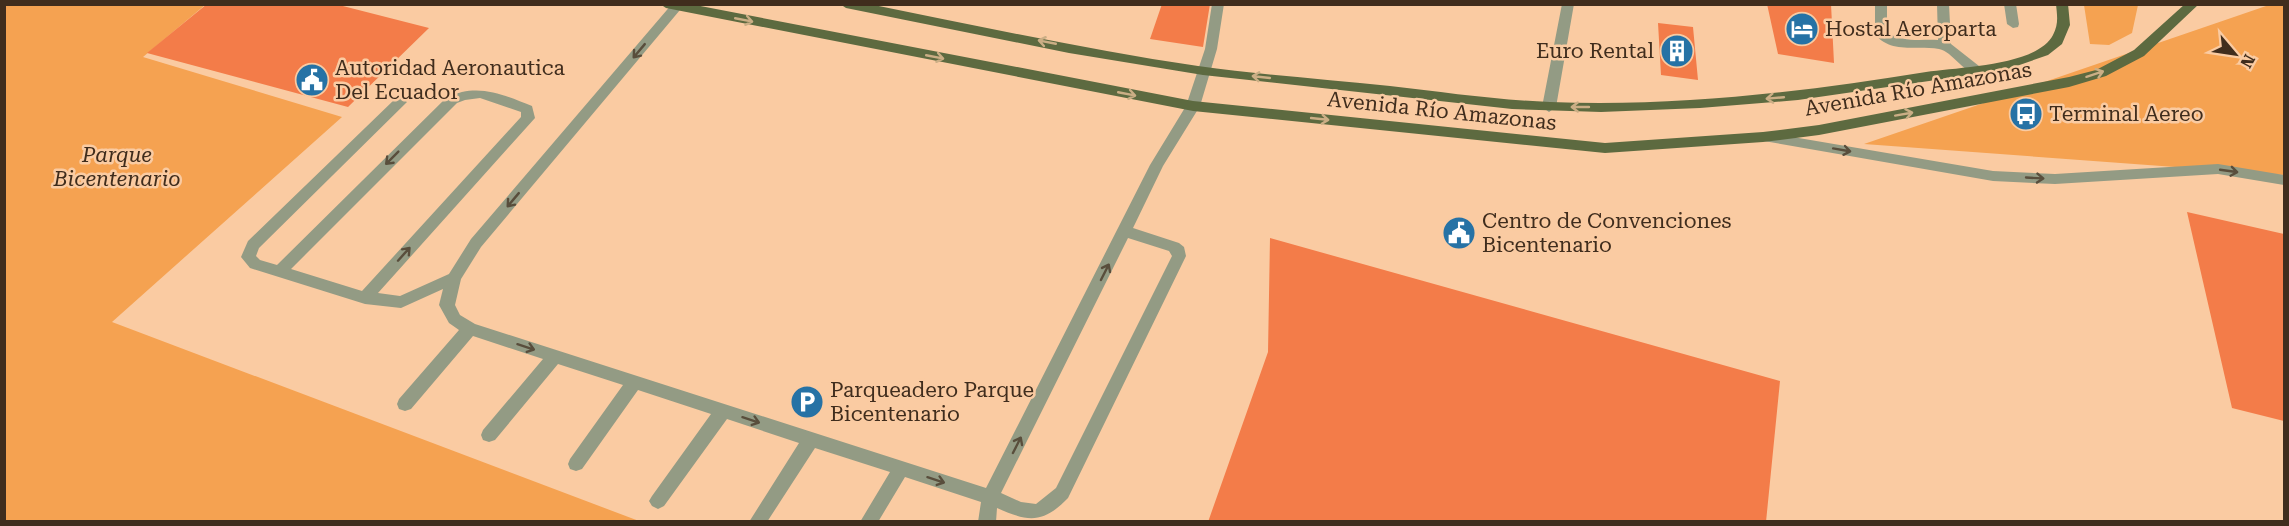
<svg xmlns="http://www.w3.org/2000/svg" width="2289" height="526" font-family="'Roboto Serif',serif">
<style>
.green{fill:#f5a251}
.building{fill:#f37c49}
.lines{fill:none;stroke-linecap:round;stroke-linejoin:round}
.minor{fill:#939b84;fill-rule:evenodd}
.major{fill:#5d6a40;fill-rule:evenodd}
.oneway{stroke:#cbae85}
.oneway2{stroke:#594e3c}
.labels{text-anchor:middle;stroke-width:5;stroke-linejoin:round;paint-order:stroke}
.poi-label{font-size:21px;fill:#402d1d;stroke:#facba2;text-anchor:start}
.street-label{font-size:21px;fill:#402d1d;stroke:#facba2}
.park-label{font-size:21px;font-style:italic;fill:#3f2c1c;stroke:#facba2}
</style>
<rect width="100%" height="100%" fill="#facba2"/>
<path class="green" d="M4 5H205L143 57 342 117 112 322 639 521H5Z
M2084 5H2138L2132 33 2109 45 2090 44Z
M2269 5H2284V175L1864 144Z"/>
<path class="building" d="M207 4H335L429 28 348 107 147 53Z
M1162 4H1210L1203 47 1150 39Z
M1767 4H1831L1834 63 1778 54Z
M1658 23 1693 27 1698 80 1661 75Z
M2187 212 2284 234V421L2232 408Z
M1270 238 1780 381 1766 522H1208L1268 352Z"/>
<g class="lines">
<path class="minor" d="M672 4H685L481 247 461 279 455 305 460 315 475 324 986 488 1150 165 1186 106 1205 49 1212 4H1224L1217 49 1200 106 1163 166 1133 228 1179 243 1184 247 1186 256 1068 498C1043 524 1028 522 997 508L996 522H978L981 502 905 477 878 522H860L890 472 815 448 767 522H749L799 443 727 419 664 506 658 509 652 506 649 501 652 496 711 414 638 390 582 469 576 471 570 469 568 464 570 459 623 385 558 364 495 440 489 442 483 440 481 435 483 430 543 359 473 336 411 409 405 411 399 409 397 404 399 399 459 330 449 323 439 305 443 289 401 308 365 304 250 268 241 257 248 241 395 99 400 97 407 102 259 248 256 256 260 260 277 265 447 97C478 83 502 94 532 106L535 118 378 293 400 296 449 274 471 239ZM480 98 521 112V117L362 291 291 269 457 103 465 100ZM1128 238 1169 251 1172 256 1056 488 1036 504 1021 502 1001 493Z
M1562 4H1574L1556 107 1549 112 1542 107Z
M1875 4H1887V32C1902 43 1921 39 1938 40L1937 4H1949L1951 44 1979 66 1981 69 1979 72C1964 76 1954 52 1939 49 1917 45 1890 54 1875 34Z
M2004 4H2016L2019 24 2018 27 2013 28 2007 24Z
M1763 132 1993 171 2055 174 2218 164 2284 175V185L2218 174 2055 184 1993 181 1758 140 1756 137Z"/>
<path class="major" d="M660 4H690L1193 101 1605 143 1763 132 1819 125 2069 77 2096 70 2134 50 2185 4H2199L2144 56 2106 76 2069 87 1819 135 1763 142 1605 153 1193 111 666 8Z
M840 4H869C979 26 1088 50 1198 66 1262 75 1326 79 1390 86 1443 92 1496 100 1550 102 1676 107 1803 92 1926 72 1958 67 2037 66 2053 35 2059 24 2057 15 2056 4H2068L2070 25 2062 44 2048 55 2005 70 1798 100 1700 108 1601 112 1512 109 1203 75 1069 53 846 8Z"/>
</g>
<defs><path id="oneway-shaft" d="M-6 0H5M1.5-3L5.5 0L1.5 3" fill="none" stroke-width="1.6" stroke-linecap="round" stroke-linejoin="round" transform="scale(1.5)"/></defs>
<g class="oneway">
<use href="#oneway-shaft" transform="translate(744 20) rotate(11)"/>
<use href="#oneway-shaft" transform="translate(1047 42) rotate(-169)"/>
<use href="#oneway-shaft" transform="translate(935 57) rotate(11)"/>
<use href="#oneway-shaft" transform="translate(2095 74) rotate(-18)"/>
<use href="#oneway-shaft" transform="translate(1261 77) rotate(-174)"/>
<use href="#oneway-shaft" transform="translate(1127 94) rotate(11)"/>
<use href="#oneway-shaft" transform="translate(1775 98) rotate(175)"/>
<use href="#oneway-shaft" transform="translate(1580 107) rotate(180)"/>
<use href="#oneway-shaft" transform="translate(1904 114) rotate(-10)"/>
<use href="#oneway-shaft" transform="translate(1320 119) rotate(6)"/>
</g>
<g class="oneway2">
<use href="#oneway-shaft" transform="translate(639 51) rotate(130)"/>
<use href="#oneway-shaft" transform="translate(1842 150) rotate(10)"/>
<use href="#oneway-shaft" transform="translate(392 158) rotate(135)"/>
<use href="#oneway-shaft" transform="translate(2229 171) rotate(8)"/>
<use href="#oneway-shaft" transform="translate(2035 178) rotate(3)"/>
<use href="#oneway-shaft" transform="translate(513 200) rotate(130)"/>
<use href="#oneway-shaft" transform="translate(404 254) rotate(-48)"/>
<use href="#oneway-shaft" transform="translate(1105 272) rotate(-63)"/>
<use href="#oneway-shaft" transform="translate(526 347) rotate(18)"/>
<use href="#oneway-shaft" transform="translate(751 420) rotate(18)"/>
<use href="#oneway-shaft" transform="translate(1017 445) rotate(-63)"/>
<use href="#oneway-shaft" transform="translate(936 480) rotate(18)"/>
</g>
<defs>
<symbol id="hotel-disc" viewBox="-11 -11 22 22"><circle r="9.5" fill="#2672a5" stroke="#facba2"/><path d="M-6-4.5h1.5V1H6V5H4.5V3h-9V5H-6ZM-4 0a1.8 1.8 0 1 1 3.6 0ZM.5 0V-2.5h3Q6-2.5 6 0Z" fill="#fff"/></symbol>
<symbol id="building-disc" viewBox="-11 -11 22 22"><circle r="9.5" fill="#2672a5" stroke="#facba2"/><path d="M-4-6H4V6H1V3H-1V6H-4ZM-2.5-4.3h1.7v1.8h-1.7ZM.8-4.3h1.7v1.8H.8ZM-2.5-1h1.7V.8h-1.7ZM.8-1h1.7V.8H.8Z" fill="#fff"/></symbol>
<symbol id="civic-disc" viewBox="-11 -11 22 22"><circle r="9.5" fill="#2672a5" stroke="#facba2"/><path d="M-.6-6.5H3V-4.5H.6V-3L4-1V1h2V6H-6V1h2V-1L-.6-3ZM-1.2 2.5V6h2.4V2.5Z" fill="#fff"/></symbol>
<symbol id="bus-disc" viewBox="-11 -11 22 22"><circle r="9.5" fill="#2672a5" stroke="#facba2"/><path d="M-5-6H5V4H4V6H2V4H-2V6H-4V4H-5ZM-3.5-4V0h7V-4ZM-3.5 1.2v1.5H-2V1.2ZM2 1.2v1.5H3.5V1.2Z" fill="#fff"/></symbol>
<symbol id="parking-disc" viewBox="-11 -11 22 22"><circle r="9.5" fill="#2672a5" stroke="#facba2"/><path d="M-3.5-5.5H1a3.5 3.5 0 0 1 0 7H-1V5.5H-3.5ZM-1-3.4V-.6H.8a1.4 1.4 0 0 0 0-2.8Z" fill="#fff"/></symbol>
</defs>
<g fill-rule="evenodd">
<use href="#hotel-disc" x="1783" y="10" width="38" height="38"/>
<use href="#building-disc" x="1658" y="32" width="38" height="38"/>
<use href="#civic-disc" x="293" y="61" width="38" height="38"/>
<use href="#bus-disc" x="2007" y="95" width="38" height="38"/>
<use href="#civic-disc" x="1440" y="214" width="38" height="38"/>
<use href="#parking-disc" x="788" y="383" width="38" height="38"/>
</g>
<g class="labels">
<g class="poi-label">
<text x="1825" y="36">Hostal Aeroparta</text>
<text x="1654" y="58" text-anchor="end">Euro Rental</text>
<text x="335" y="75">Autoridad Aeronautica<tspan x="335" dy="24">Del Ecuador</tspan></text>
<text x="2049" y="121">Terminal Aereo</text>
<text x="1482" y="228">Centro de Convenciones<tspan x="1482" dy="24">Bicentenario</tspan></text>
<text x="830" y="397">Parqueadero Parque<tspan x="830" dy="24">Bicentenario</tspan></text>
</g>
<g class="street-label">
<text transform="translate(1918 89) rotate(-10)" y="7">Avenida Río Amazonas</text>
<text transform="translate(1442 111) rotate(6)" y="7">Avenida Río Amazonas</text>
</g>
<g class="park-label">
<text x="117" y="162">Parque<tspan x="117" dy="24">Bicentenario</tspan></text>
</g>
</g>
<rect width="2289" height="526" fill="none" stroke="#402d1d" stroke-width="12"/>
<g transform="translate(2235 54) rotate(119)" stroke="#facba2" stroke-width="4.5" paint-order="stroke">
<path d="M0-4.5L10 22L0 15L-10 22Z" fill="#402d1d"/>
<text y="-9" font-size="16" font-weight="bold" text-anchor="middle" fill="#402d1d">N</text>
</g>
</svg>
